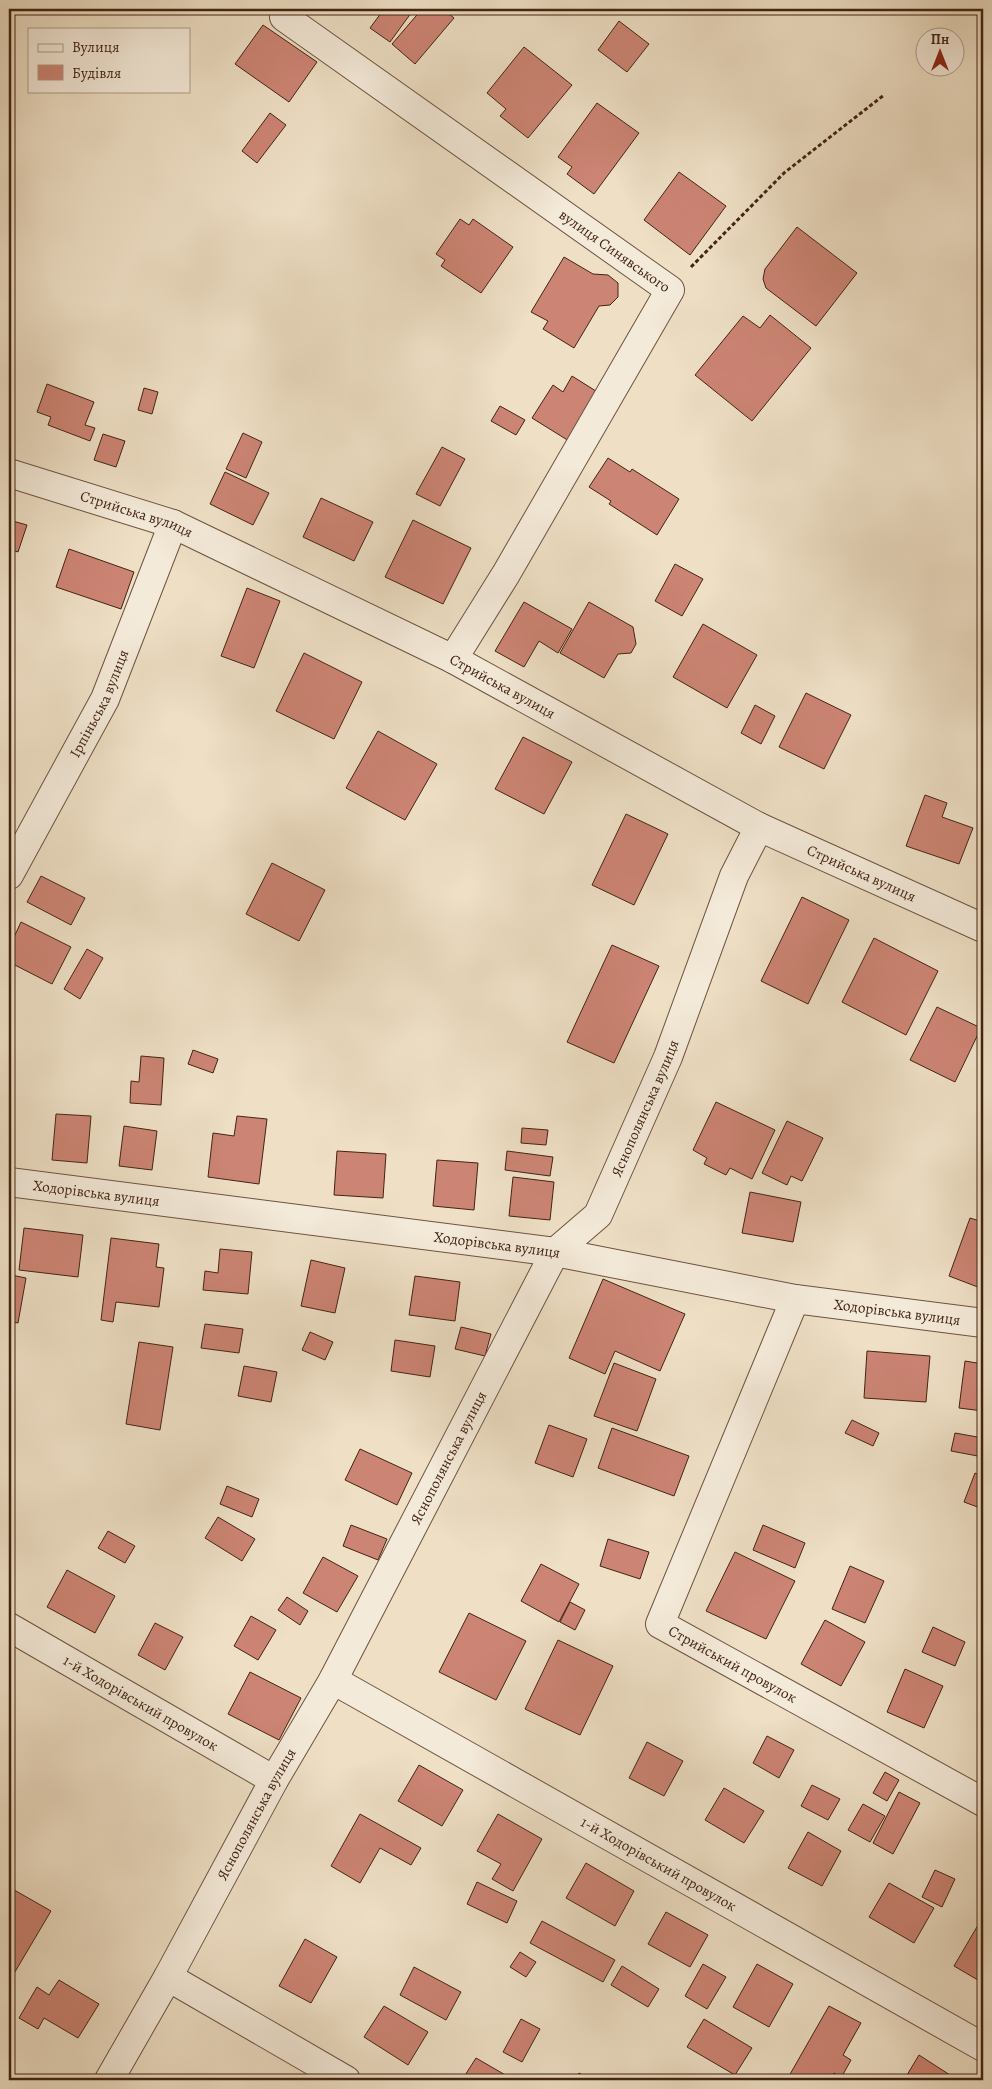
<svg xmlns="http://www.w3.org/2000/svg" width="992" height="2089" font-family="Alegreya,serif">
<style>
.building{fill:#cc8474;stroke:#422413}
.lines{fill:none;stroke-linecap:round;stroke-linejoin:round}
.minor-casing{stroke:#6d5340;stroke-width:30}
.path{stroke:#422413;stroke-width:3;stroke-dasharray:4 2.5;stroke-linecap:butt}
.minor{stroke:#f4ead9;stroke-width:28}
.labels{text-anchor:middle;stroke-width:4;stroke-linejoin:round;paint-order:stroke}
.street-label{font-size:15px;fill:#422413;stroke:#f4ead9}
</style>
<rect width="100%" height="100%" fill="#eedfc5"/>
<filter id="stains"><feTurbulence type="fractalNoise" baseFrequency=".004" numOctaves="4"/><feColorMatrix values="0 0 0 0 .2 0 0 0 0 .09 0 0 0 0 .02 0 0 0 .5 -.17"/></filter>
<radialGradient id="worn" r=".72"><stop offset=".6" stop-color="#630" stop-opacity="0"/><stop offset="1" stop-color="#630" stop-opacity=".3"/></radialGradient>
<path class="building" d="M384 9H414L390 42 370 28Z
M422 9H443L454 18 415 64 392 44Z
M619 21 649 44 627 72 598 50Z
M263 25 317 62 289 102 235 64Z
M524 47 572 85 528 138 500 116 506 109 487 93Z
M597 103 639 133 594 194 567 174 572 167 558 157Z
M270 113 286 125 257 163 242 151Z
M679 172 726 206 690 255 644 220Z
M460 219 469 225 473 219 513 247 481 293 441 266 445 260 436 254Z
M797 227 857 273 816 326 766 288 763 279 765 269Z
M564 257 593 274 608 275 618 283V297L610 305 599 306 574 348 543 329 548 321 531 312Z
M770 315 811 348 752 421 695 375 743 316 760 328Z
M572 376 599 393 569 441 532 418 553 385 563 392Z
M47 384 94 402 85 425 95 428 90 441 48 425 51 417 37 412Z
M144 388 158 392 152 414 138 410Z
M500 406 525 420 516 435 491 421Z
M243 433 262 442 246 478 226 469Z
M103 434 125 441 116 467 94 460Z
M442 447 465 459 440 506 416 494Z
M608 458 630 472 632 469 679 499 657 535 609 504 611 501 589 487Z
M225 472 269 493 253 525 210 504Z
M321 498 373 522 354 561 303 537Z
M9 520 27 525 18 552 9 549Z
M413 520 471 548 443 604 385 577Z
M69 549 134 572 121 609 56 587Z
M675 564 703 579 682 616 655 601Z
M247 588 280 601 254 668 221 656Z
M524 602 572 629 558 653 539 641 524 667 495 651Z
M589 602 633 627 636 644 631 653 618 654 604 678 560 653Z
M703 624 757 655 727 708 673 677Z
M304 653 362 682 334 739 276 711Z
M806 693 851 715 824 769 779 747Z
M755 705 775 716 761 744 741 733Z
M378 731 437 764 405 820 346 788Z
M523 737 572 762 544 814 495 789Z
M925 795 947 803 942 817 973 828 959 864 906 846Z
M626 814 668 834 634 905 592 885Z
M272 863 325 890 299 941 246 914Z
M41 876 85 898 71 925 27 902Z
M802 897 849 920 808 1004 761 981Z
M21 922 71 947 52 984 9 962V948Z
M874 938 938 971 906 1035 842 1002Z
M612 945 659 966 614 1063 567 1042Z
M87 949 103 958 80 999 64 989Z
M937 1007 981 1028 955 1082 910 1060Z
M193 1050 218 1059 213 1073 188 1064Z
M141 1056 164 1058 161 1105 130 1103 131 1081 139 1082Z
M716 1102 775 1130 752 1179 730 1168 726 1175 704 1164 707 1158 693 1150Z
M56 1114 91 1116 87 1163 52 1160Z
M237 1116 267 1119 259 1184 208 1177 213 1133 234 1136Z
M787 1121 823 1138 802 1181 791 1176 787 1185 762 1173Z
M124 1126 157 1131 152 1170 119 1166Z
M522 1128 548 1130 546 1145 521 1143Z
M337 1151 386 1154 383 1198 334 1195Z
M507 1151 553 1157 550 1176 505 1170Z
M437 1160 478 1163 474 1210 433 1206Z
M513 1177 554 1182 550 1220 509 1216Z
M750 1192 801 1202 793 1242 742 1233Z
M970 1218 983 1222V1289L949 1276Z
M24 1228 83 1235 78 1277 19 1270Z
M111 1238 159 1244 156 1267 164 1268 159 1307 116 1302 113 1322 101 1320Z
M220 1249 252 1252 248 1294 203 1290 205 1271 218 1273Z
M311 1260 345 1268 335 1313 301 1306Z
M11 1275 26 1278 18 1323 9 1321Z
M415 1276 460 1282 455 1321 409 1315Z
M603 1279 685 1314 660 1371 615 1351 605 1374 569 1358Z
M205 1324 243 1329 239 1353 201 1348Z
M461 1327 491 1334 485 1356 455 1349Z
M310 1332 333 1342 325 1360 302 1350Z
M395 1340 435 1346 430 1377 391 1371Z
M139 1342 173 1347 160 1430 126 1424Z
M867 1351 930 1356 926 1402 864 1398Z
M965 1361 983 1364V1411L959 1408Z
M614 1363 656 1379 637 1431 594 1416Z
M244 1366 277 1372 271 1402 238 1396Z
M852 1420 879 1433 873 1446 845 1433Z
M549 1425 587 1439 573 1477 535 1463Z
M612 1428 689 1456 674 1496 598 1468Z
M955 1433 983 1438V1457L951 1451Z
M360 1449 412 1473 397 1505 345 1480Z
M975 1473 983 1477V1509L964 1502Z
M227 1486 259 1499 252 1517 220 1504Z
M218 1517 255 1539 242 1561 205 1538Z
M351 1525 387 1539 378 1560 343 1546Z
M763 1525 805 1543 795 1568 753 1550Z
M108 1531 135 1546 125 1563 98 1548Z
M608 1539 649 1552 640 1579 600 1566Z
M735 1552 795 1581 766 1639 706 1611Z
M323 1557 358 1576 337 1612 303 1593Z
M541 1564 579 1584 559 1622 521 1601Z
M850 1566 884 1581 865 1623 832 1609Z
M67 1570 115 1596 95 1633 47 1607Z
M287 1597 308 1611 300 1625 278 1610Z
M570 1602 585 1610 575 1630 560 1622Z
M469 1613 526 1641 496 1700 439 1672Z
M251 1616 276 1630 258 1660 234 1646Z
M825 1620 865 1642 841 1686 801 1664Z
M155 1623 183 1637 165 1670 138 1655Z
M933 1627 965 1642 955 1666 922 1652Z
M558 1640 613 1666 580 1735 525 1709Z
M905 1669 943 1686 924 1728 887 1712Z
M250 1672 301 1698 279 1740 228 1714Z
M767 1736 794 1750 779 1778 753 1763Z
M647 1742 683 1761 664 1796 629 1778Z
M419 1765 463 1790 442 1826 398 1801Z
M885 1772 899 1780 887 1801 873 1793Z
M812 1785 840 1799 828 1820 801 1806Z
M724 1788 764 1811 744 1843 705 1820Z
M899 1792 920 1803 893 1854 873 1843Z
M863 1804 885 1816 870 1842 848 1830Z
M360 1814 421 1848 411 1865 380 1848 360 1883 331 1866Z
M498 1814 542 1839 513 1891 492 1879 501 1864 477 1851Z
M808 1832 841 1851 822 1886 788 1868Z
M586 1863 634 1891 615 1926 566 1898Z
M935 1870 955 1879 942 1907 922 1897Z
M477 1882 517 1901 507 1923 467 1904Z
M889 1883 934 1908 914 1943 869 1917Z
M9 1887 51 1911 9 1982Z
M666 1912 708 1935 690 1967 648 1944Z
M981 1920 983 1921V1983L954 1966Z
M542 1921 615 1960 603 1982 530 1943Z
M305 1939 337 1957 311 2003 279 1986Z
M520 1952 536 1962 526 1977 510 1967Z
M703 1964 726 1977 707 2009 685 1996Z
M757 1964 793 1984 769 2027 733 2007Z
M622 1966 659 1989 648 2007 611 1985Z
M414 1967 461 1992 446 2020 400 1995Z
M59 1980 99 2004 78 2038 44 2018 38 2029 19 2018 37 1987 49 1995Z
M384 2006 428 2032 408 2065 364 2037Z
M829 2006 861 2023 843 2055 851 2060 841 2078 834 2073 830 2080H797L789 2076Z
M521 2019 540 2029 522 2062 503 2052Z
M704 2019 752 2048 735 2075 687 2047Z
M919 2055 950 2075 947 2080H904Z
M476 2058 514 2080H462Z
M579 2073 591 2080H574Z"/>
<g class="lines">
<defs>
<g id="minor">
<path id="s1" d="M284 17 670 290 506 574 453 659"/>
<path id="s2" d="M9 473 173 524 453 659 759 827 983 928"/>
<path id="s3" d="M9 875 105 699 173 524"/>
<path id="s4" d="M9 1182 555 1252 795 1299 983 1323"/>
<path id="s5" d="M795 1299 660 1624 983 1802"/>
<path id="s6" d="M9 1627 274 1780"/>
<path id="s7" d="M333 1680 983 2047"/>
<path d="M168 1977 346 2080"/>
<path id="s8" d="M109 2080 168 1977 274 1780 333 1680 555 1252 598 1215 668 1057 734 876 759 827"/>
</g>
</defs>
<use href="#minor" class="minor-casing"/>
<path class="path" d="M691 267 784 173 884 95"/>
<use href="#minor" class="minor"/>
</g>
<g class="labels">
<g class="street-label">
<text dy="5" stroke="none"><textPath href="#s1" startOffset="405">вулиця Синявського</textPath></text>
<text dy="5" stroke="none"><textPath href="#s2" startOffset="134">Стрийська вулиця</textPath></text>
<text dy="5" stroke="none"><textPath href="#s2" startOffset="539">Стрийська вулиця</textPath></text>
<text dy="5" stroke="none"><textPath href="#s3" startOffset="194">Ірпіньська вулиця</textPath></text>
<text dy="5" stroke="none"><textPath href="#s2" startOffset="944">Стрийська вулиця</textPath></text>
<text dy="5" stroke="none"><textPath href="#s8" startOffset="1114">Яснополянська вулиця</textPath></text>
<text dy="5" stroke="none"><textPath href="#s4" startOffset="88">Ходорівська вулиця</textPath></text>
<text dy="5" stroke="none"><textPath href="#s4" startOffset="492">Ходорівська вулиця</textPath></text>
<text dy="5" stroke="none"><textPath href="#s4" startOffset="898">Ходорівська вулиця</textPath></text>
<text dy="5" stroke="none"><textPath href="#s8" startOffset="709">Яснополянська вулиця</textPath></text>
<text dy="5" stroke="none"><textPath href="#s5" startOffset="435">Стрийський провулок</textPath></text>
<text dy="5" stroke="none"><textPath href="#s6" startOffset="152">1-й Ходорівський провулок</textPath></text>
<text dy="5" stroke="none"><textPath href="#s8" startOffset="304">Яснополянська вулиця</textPath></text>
<text dy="5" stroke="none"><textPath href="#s7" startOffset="374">1-й Ходорівський провулок</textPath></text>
</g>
</g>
<rect width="992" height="2089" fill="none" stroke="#eedfc5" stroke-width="30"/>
<rect x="10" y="10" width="972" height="2069" fill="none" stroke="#422413" stroke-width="2.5"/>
<rect x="15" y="15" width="962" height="2059" fill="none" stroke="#422413"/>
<rect x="28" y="28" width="162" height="65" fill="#f4ead9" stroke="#ad9b8a"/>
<rect x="38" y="44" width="25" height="8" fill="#f4ead9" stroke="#ad9b8a"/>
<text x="72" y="52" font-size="15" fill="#422413">Вулиця</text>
<rect x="38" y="65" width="25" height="15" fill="#cc8474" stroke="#ad9b8a"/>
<text x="72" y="78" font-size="15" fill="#422413">Будівля</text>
<g transform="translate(940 52)"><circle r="24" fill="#f4ead9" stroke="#ad9b8a"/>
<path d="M0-4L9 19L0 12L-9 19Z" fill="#8f2418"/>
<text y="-8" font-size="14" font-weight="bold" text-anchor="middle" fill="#422413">Пн</text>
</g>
<rect width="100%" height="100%" filter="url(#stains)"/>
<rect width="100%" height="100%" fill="url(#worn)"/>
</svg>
